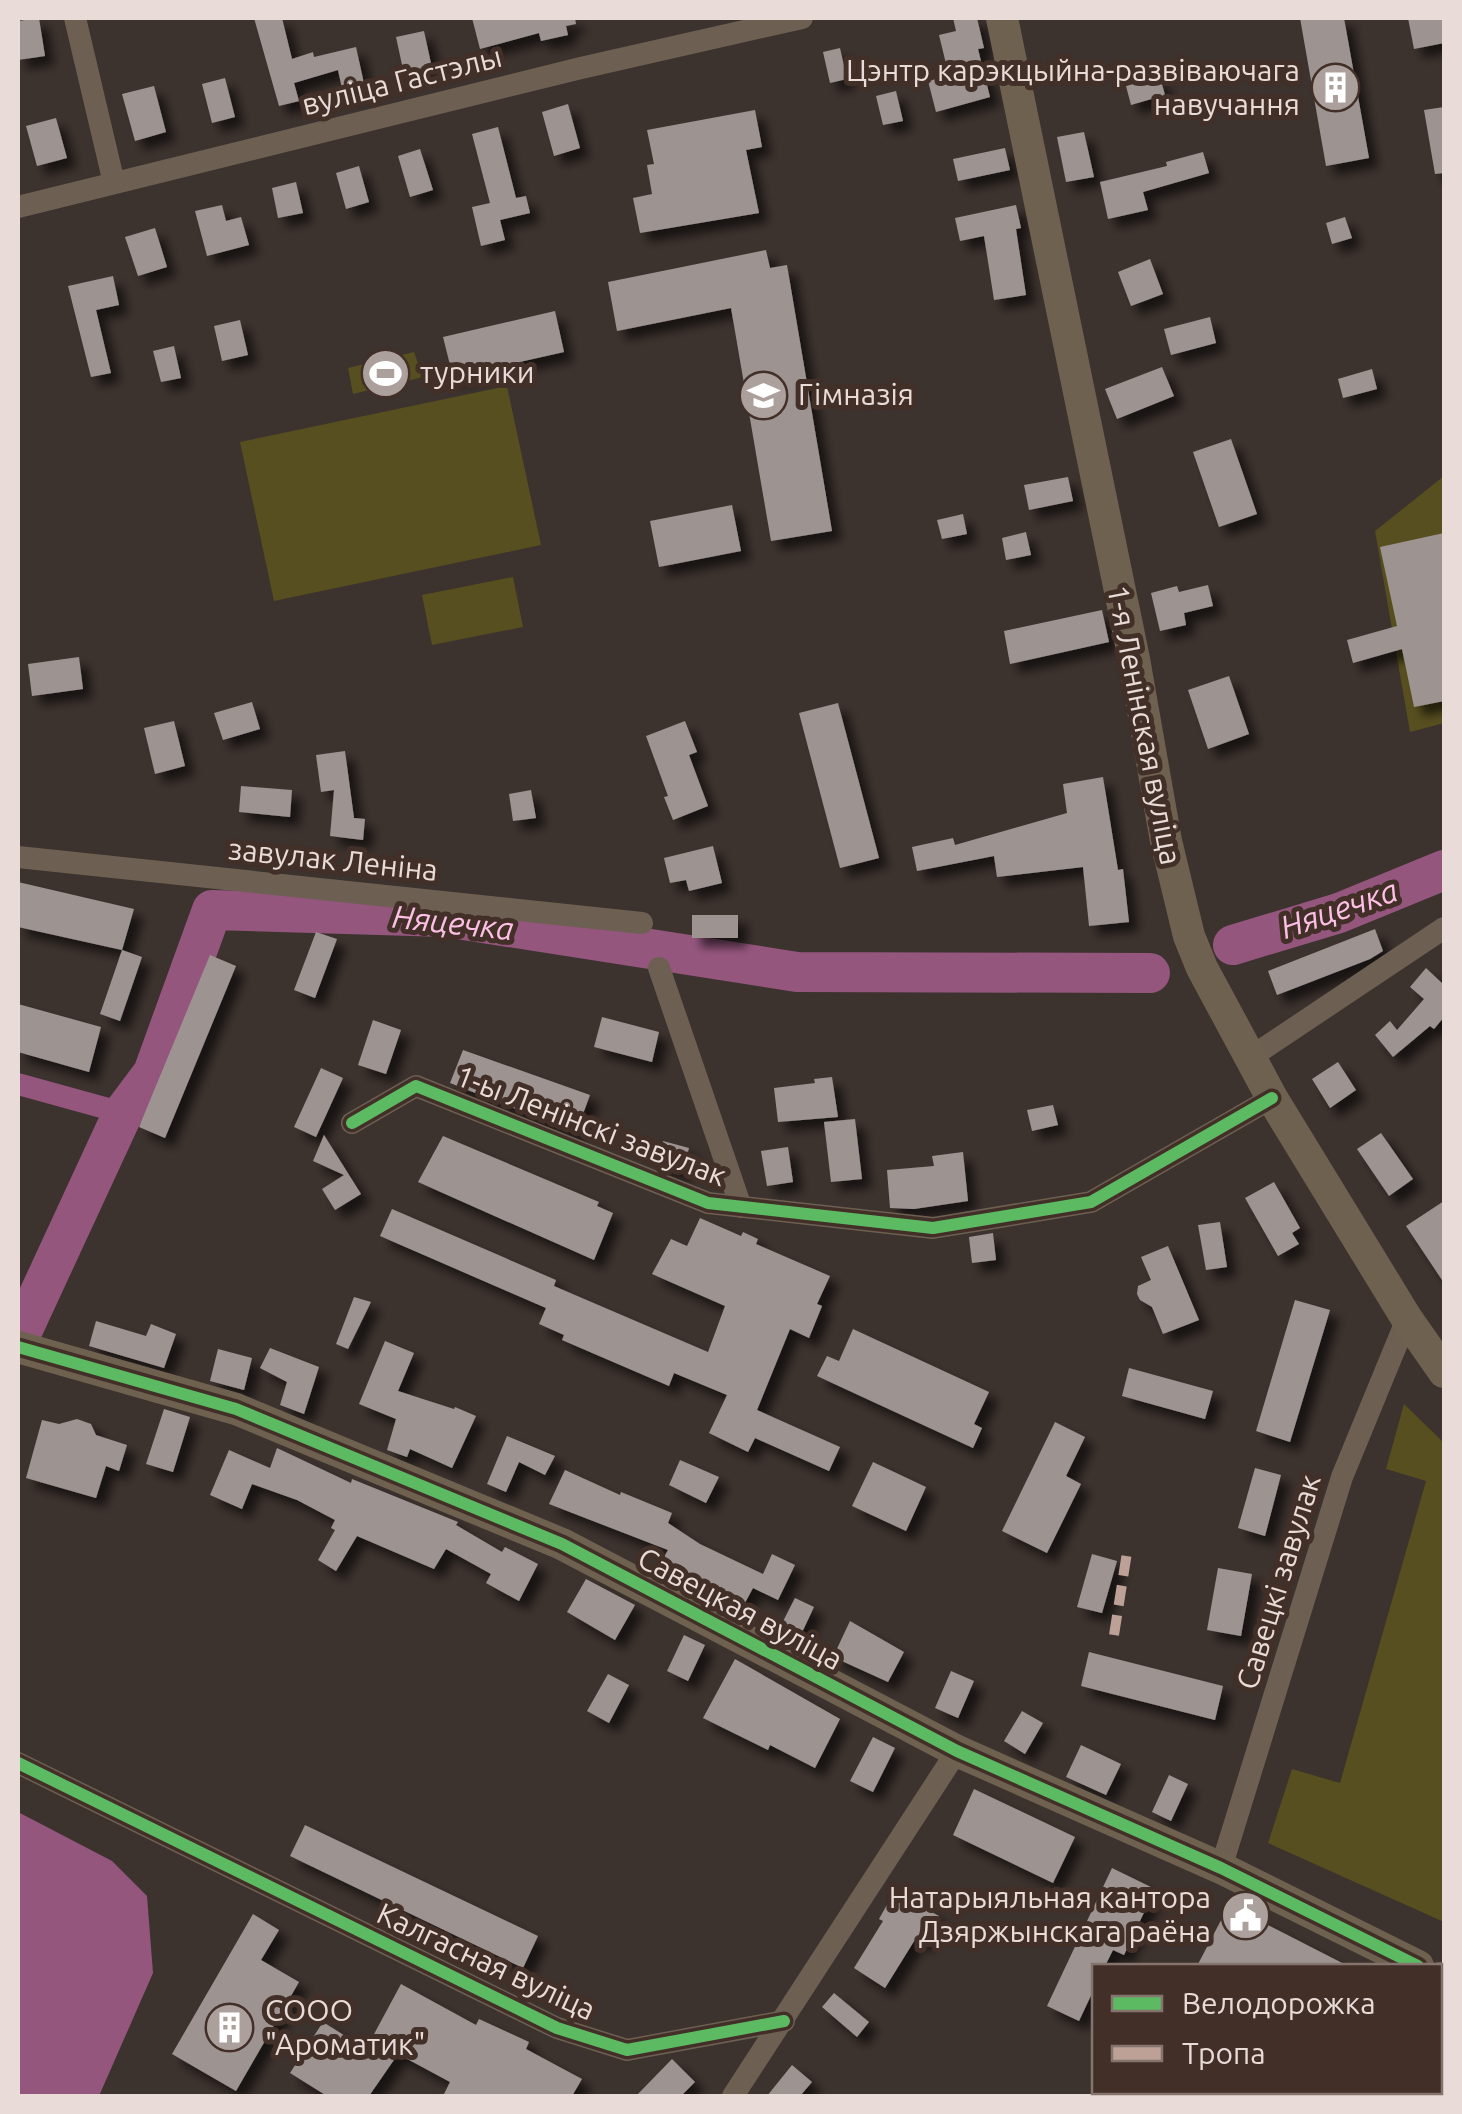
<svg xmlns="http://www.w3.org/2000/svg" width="1462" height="2114" font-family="Ubuntu,sans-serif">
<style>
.green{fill:#574f1f}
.water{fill:#95567e}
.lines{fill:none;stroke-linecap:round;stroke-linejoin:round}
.canal{stroke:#95567e;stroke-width:22}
.river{stroke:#95567e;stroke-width:40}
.building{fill:#9d9492;filter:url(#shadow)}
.street{stroke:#6d6053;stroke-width:22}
.secondary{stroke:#6f614f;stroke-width:32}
.quiet{stroke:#bda197;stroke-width:10;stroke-dasharray:20 10;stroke-linecap:butt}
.cycleway-casing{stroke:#422f28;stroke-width:19}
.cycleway{stroke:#5cba63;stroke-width:12}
.labels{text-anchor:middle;stroke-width:10;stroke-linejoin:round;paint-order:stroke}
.poi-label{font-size:30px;fill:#e9dcd8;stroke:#422f28;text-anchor:start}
.street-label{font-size:30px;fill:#e9dcd8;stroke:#422f28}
.water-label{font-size:32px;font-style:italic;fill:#fcc0e5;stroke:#422f28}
</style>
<defs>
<filter id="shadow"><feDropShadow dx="9" dy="9" stdDeviation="5" flood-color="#0009"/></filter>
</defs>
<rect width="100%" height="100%" fill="#3c322e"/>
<path class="green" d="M414 352 423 377 353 394 348 368Z
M507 386 541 545 274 601 240 442Z
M1444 476V723L1410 732 1375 531Z
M513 577 523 627 432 645 422 595Z
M1404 1404 1444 1443V1922L1268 1843 1292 1769 1340 1783 1426 1481 1386 1469Z"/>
<path class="water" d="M18 1812 112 1861 147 1896 153 1973 99 2096H18Z"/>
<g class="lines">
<path class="canal" d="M18 1084 123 1113"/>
<path class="river" d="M1233 945 1339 913 1444 870
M24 1327 123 1113 153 1073 212 910 445 917 797 972 1150 973"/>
</g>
<path class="building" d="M39 18 45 56 18 60V21Z
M254 18H282L292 59 313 52 314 57 356 47 365 88 343 93 338 70 294 83 299 101 279 106Z
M472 18H575L576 24 566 26 568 35 541 41 539 33 480 49Z
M953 18H977L984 48 978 49 990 97 936 112 928 81 949 76 939 35 956 31Z
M1300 18H1344L1369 158 1326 166Z
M1408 18H1444V43L1414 49Z
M424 31 432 68 404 74 396 37Z
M840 48 847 79 830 83 823 52Z
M1160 77 1165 95 1131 105 1126 86Z
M225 78 235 117 212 123 202 84Z
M154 86 166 132 135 141 122 94Z
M896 91 903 121 883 125 876 96Z
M568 104 580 148 554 156 542 112Z
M1444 107V173L1435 174 1424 110Z
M755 110 762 147 746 150 759 213 640 233 633 198 652 194 647 165 654 164 647 130Z
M56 118 67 158 37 166 26 126Z
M498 127 516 198 526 196 530 213 500 220 505 240 481 246 472 207 490 203 472 134Z
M1084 132 1094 177 1066 182 1057 137Z
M1005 148 1010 170 958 181 953 159Z
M420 149 433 190 410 197 398 156Z
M1203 152 1209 173 1143 192 1148 210 1108 219 1100 182 1167 166 1166 162Z
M359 166 369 202 346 209 336 173Z
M296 182 303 213 278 218 272 188Z
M222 205 226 221 241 217 249 245 207 256 195 211Z
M1016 205 1021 228 1016 229 1026 295 994 300 984 236 960 241 955 218Z
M1345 217 1352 238 1332 244 1326 223Z
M155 228 167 267 138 276 125 237Z
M766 250 770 268 787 265 832 531 771 541 731 308 617 331 608 282Z
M1150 259 1163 294 1131 306 1118 272Z
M113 276 119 305 96 310 111 373 91 377 68 286Z
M555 311 564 352 453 377 443 337Z
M1210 317 1216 343 1171 355 1164 329Z
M240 320 248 355 222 361 214 326Z
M174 346 181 378 161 382 153 351Z
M1162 367 1174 396 1117 419 1105 389Z
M1372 369 1377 389 1343 398 1338 379Z
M1231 439 1257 514 1219 527 1193 452Z
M1068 477 1073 501 1029 510 1024 485Z
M732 505 741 551 659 567 650 521Z
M963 514 967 534 942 539 937 520Z
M1026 532 1031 555 1006 560 1002 538Z
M1444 533V701L1414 707 1402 649 1353 663 1347 640 1397 626 1380 547Z
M1208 585 1213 606 1184 613 1186 625 1160 631 1151 593 1177 586 1179 592Z
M1102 610 1109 642 1010 664 1004 631Z
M79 657 83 689 32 696 28 664Z
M1229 676 1249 734 1208 749 1188 690Z
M252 702 260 729 223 740 214 713Z
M838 703 879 858 840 868 799 713Z
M174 721 185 766 155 774 144 728Z
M685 721 697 752 689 755 708 806 673 820 664 797 668 796 646 736Z
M345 751 354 818 365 819 363 840 330 836 334 790 321 792 316 755Z
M1103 777 1118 870 1123 869 1129 922 1089 926 1083 867 997 877 994 856 917 871 912 847 953 838 955 845 1067 813 1063 784Z
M241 786 292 790 290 817 239 812Z
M531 790 536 818 513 821 509 794Z
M713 846 722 883 689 891 686 880 670 883 664 858Z
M18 882 134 909 122 950 18 927Z
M692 915H738V938H692Z
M1375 929 1383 951 1370 959 1277 995 1268 971Z
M316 932 337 939 315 998 294 990Z
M122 950 142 957 120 1021 100 1014Z
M210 955 236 966 165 1138 139 1127Z
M1426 968 1444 985V1017L1434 1029 1430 1026 1393 1057 1375 1035 1390 1021 1397 1030 1424 999 1410 987Z
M18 1004 101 1027 89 1072 18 1052Z
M602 1017 659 1032 652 1062 594 1047Z
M373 1020 401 1030 386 1074 358 1065Z
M463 1050 590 1095 576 1133 450 1083Z
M1338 1062 1356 1090 1330 1108 1312 1079Z
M321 1068 343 1078 316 1137 294 1127Z
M832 1077 838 1117 778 1122 774 1088 815 1083 814 1079Z
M1053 1105 1058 1125 1032 1131 1027 1110Z
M855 1119 862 1179 831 1182 824 1122Z
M1381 1133 1413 1179 1389 1196 1357 1149Z
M324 1135 361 1194 335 1210 322 1189 344 1175 313 1161Z
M443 1136 599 1202 597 1206 613 1213 594 1260 418 1182Z
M663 1141 689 1148 683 1172 657 1165Z
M788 1147 793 1182 767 1186 761 1151Z
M963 1152 968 1201 914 1209 890 1208 887 1170 934 1166 932 1156Z
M1274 1182 1300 1228 1292 1233 1299 1244 1278 1256 1245 1198Z
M1444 1201V1283L1406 1226Z
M392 1209 556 1280 554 1286 708 1352 725 1306 652 1274 671 1239 687 1246 700 1218 741 1236 743 1232 758 1239 756 1244 830 1276 817 1304 822 1306 809 1338 790 1329 757 1410 840 1447 829 1471 755 1438 748 1452 709 1433 727 1395 674 1373 669 1386 562 1340 564 1335 539 1324 546 1308 380 1236Z
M1220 1222 1227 1267 1206 1270 1198 1225Z
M993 1233 996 1260 972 1263 969 1237Z
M1168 1246 1199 1320 1163 1334 1152 1307 1140 1300 1137 1294 1138 1286 1151 1280 1141 1257Z
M354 1297 371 1302 348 1349 336 1344Z
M1295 1300 1330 1310 1290 1442 1256 1431Z
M96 1321 146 1336 151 1324 176 1334 164 1368 89 1346Z
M853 1329 989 1392 974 1424 982 1428 973 1448 817 1376 827 1356 839 1361Z
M385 1341 414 1353 398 1391 454 1409 455 1407 476 1416 452 1468 410 1449 407 1457 387 1450 396 1419 359 1404Z
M270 1348 319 1367 304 1414 280 1405 287 1382 260 1368Z
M218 1349 252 1358 244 1390 210 1381Z
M1129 1368 1213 1391 1205 1419 1122 1396Z
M164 1409 190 1417 173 1472 146 1464Z
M77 1419 91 1424 96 1435 127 1445 119 1471 106 1466 96 1498 26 1478 42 1420 59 1424Z
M1055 1422 1085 1437 1066 1476 1081 1484 1047 1553 1002 1531Z
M507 1436 555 1456 545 1475 519 1462 506 1492 487 1484Z
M277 1448 351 1483 352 1479 458 1522 456 1525 502 1552 505 1547 538 1564 519 1601 486 1583 491 1574 446 1549 434 1569 357 1536 336 1571 318 1560 335 1530 331 1528 335 1520 297 1500 252 1484 242 1509 210 1495 229 1450 270 1468Z
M680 1460 719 1477 706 1503 669 1485Z
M873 1462 926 1487 906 1531 852 1506Z
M1255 1468 1281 1475 1265 1536 1238 1528Z
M565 1470 620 1495 621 1492 672 1513 668 1523 700 1544 763 1574 772 1554 795 1565 778 1600 753 1588 740 1612 656 1571 668 1550 549 1504Z
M1092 1554 1117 1561 1102 1613 1077 1607Z
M1218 1568 1252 1574 1241 1636 1207 1630Z
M586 1579 635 1605 615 1640 567 1612Z
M795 1598 814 1607 797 1643 777 1633Z
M850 1621 904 1652 888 1682 833 1657Z
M684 1635 705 1645 688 1681 667 1671Z
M1089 1652 1223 1686 1215 1720 1081 1686Z
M735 1659 840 1719 815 1768 770 1745 768 1750 703 1718Z
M951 1671 974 1681 958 1718 935 1708Z
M608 1674 629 1685 609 1723 587 1711Z
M1022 1711 1043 1723 1025 1754 1004 1741Z
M873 1737 895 1748 873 1792 850 1781Z
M1081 1745 1121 1764 1106 1795 1066 1777Z
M1169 1775 1188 1784 1171 1821 1152 1812Z
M974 1789 1075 1837 1053 1883 953 1835Z
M305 1825 538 1936 523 1968 290 1856Z
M1112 1868 1155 1889 1124 1955 1113 1950 1105 1966H1094V1989L1079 2021 1047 2006Z
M894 1892 939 1916 925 1943 916 1938 885 1988 854 1968 883 1921 879 1919Z
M1229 1905 1348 1966H1197Z
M253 1914 279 1930 261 1960 299 1982 236 2091 172 2054Z
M401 1984 476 2025 479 2019 529 2042 526 2049 582 2079 572 2096H443L450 2082 398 2054 369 2096H327L290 2073 323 2022 366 2049Z
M834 1993 869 2022 857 2037 822 2007Z
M672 2059 695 2082 681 2096H636Z
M792 2065 812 2082 800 2096H767Z"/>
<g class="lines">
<path class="street" d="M75 18 114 183
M18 207 581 68 802 18
M18 857 642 923
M659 968 741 1207
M1251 1057 1444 928
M352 1123 416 1086 708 1203 933 1228 1091 1202 1272 1098
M18 1763 557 2028 627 2050 784 2021
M1221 1868 1342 1477 1407 1319
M1440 2026 1444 2021
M733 2096 957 1751
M1376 2096 1381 2092"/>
<path class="secondary" d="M1002 18 1134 659 1166 841 1189 936 1202 968 1272 1098 1407 1319 1444 1372
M18 1347 236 1409 562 1544 957 1751 1221 1868 1418 1966
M1440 1978 1444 1981"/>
<path class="quiet" d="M1114 1635 1128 1546"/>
<defs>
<path id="cycleway" d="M352 1123 416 1086 708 1203 933 1228 1091 1202 1272 1098
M18 1347 236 1409 562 1544 957 1751 1221 1868 1418 1966
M18 1763 557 2028 627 2050 784 2021"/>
</defs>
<use href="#cycleway" class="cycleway-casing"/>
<use href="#cycleway" class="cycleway"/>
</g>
<defs>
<symbol id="building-disc" viewBox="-11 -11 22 22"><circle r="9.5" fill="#aca09c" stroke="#422f28"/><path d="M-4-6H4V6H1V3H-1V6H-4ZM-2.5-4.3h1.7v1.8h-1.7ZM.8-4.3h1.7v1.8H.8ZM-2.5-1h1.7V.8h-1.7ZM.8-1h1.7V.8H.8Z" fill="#fff"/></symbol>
<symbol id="stadium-disc" viewBox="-11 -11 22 22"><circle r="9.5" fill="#aca09c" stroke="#422f28"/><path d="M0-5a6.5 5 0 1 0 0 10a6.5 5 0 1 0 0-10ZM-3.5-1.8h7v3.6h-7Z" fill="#fff"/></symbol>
<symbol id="school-disc" viewBox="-11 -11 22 22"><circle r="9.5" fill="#aca09c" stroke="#422f28"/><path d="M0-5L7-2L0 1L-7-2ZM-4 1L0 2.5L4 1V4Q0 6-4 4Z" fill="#fff"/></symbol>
<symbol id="civic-disc" viewBox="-11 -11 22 22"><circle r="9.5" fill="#aca09c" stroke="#422f28"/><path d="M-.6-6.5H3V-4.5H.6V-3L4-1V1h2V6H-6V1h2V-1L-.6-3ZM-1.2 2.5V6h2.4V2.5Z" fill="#fff"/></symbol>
</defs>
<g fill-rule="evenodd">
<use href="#building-disc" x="1308" y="60" width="55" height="55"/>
<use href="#stadium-disc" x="358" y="346" width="55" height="55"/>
<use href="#school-disc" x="736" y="368" width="55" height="55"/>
<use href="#civic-disc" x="1218" y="1888" width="55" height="55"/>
<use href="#building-disc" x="202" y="2000" width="55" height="55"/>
</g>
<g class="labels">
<g class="poi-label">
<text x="1300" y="81" text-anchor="end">Цэнтр карэкцыйна-развіваючага<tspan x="1300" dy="34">навучання</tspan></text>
<text x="420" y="383">турники</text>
<text x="798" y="405">Гімназія</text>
<text x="1211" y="1908" text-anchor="end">Натарыяльная кантора<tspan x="1211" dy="34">Дзяржынскага раёна</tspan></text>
<text x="265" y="2021">СООО<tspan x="265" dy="34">"Ароматик"</tspan></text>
</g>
<g class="street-label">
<text transform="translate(402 81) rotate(-14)" y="10">вуліца Гастэлы</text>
<text transform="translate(1144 725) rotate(79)" y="10">1-я Ленінская вуліца</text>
<text transform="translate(333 860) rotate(6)" y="10">завулак Леніна</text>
<text transform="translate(591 1126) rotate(21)" y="10">1-ы Ленінскі завулак</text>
<text transform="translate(1279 1582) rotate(-73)" y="10">Савецкі завулак</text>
<text transform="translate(740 1609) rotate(28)" y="10">Савецкая вуліца</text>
<text transform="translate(486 1962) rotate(25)" y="10">Калгасная вуліца</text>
</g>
<g class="water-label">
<text transform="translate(1339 909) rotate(-19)" y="11">Няцечка</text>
<text transform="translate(453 923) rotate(6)" y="11">Няцечка</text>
</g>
</g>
<rect width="1462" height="2114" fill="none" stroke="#e9dcd8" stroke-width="40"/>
<rect x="1092" y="1964" width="350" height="130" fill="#422f28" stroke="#85746e" stroke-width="2.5"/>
<rect x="1112" y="1996" width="50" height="15" fill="#5cba63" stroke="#85746e" stroke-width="2.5"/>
<text x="1182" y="2014" font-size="30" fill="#e9dcd8">Велодорожка</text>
<rect x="1112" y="2046" width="50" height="15" fill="#bda197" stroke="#85746e" stroke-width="2.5"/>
<text x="1182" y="2064" font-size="30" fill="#e9dcd8">Тропа</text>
</svg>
